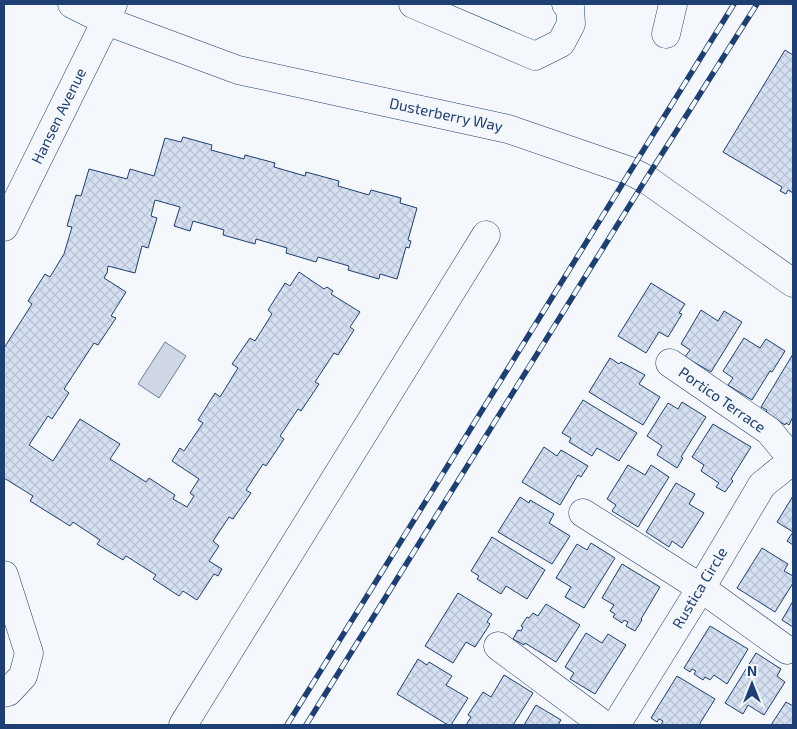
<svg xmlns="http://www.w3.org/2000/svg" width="797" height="729" font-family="'Exo 2',sans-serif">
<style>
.water{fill:#cfd7e4;stroke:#687fa3}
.building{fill:url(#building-cross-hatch);stroke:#1d3f73}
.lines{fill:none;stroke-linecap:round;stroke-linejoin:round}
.minor-casing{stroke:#1d3f73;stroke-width:29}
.major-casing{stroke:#1d3f73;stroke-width:29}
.minor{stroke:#f4f7fb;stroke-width:28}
.major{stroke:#f4f7fb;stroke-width:28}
.rail-casing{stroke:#1d3f73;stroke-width:5.5}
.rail{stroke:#f4f7fb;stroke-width:4;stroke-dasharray:11;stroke-linecap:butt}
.labels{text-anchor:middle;stroke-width:4;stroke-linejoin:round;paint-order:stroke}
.street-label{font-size:15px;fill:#1d3f73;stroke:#f4f7fb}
</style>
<defs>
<pattern id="building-cross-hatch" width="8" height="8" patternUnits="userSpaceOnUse" patternTransform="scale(1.25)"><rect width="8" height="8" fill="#d5e0f0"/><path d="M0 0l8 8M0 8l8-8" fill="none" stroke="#b6c1d1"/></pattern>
</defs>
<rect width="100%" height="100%" fill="#f4f7fb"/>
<path class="water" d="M165 342 186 356 159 398 138 384Z"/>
<path class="building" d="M785 50 793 55V193L788 190 786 194 780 191 782 187 723 152Z
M183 137 212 145 211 150 244 159 245 155 275 163 274 167 305 176 306 172 339 181 338 186 369 195 371 190 401 198 400 203 417 208 408 240 411 241 409 248 406 247 397 279 380 274 379 279 348 270 349 266 318 257 316 262 286 253 287 248 256 239 255 244 223 235 224 230 193 221 190 231 174 226 180 207 155 200 151 216 157 218 148 248 142 246 135 273 108 266 107 273 104 278 126 292 111 316 116 318 98 345 94 343 64 389 69 393 52 419 48 416 29 445 53 461 80 419 120 444 110 459 146 482 149 478 175 495 173 499 187 507 194 496 190 493 199 479 172 461 180 448 184 451 203 423 198 420 215 393 220 397 238 368 232 364 250 338 255 341 272 314 268 310 285 283 290 286 299 272 324 289 327 287 333 291 331 294 360 312 350 327 354 330 338 355 334 353 315 382 319 384 301 411 298 409 280 436 284 439 266 466 263 464 246 490 251 493 233 519 229 517 213 541 219 546 209 561 222 569 218 576 214 574 197 600 183 591 179 596 153 579 156 575 126 556 123 560 97 544 100 540 73 522 70 526 30 501 33 496 4 478V348L32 304 28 301 45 274 50 277 64 254 72 227 67 226 76 195 81 196 89 169 127 179 130 169 154 176 165 138 181 142Z
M651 283 685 304 679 313 682 314 668 337 659 332 646 353 618 336Z
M701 310 718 321 724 311 742 322 711 372 685 357 690 350 681 344Z
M744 338 760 348 766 339 785 351 772 372 770 371 752 400 728 385 733 378 723 371Z
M793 354V417L789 425 786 423 785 425 766 413 767 410 761 407Z
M610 358 619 364 621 362 645 375 639 384 660 397 643 425 589 392Z
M583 400 637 433 619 461 597 448 592 456 569 442 571 438 562 433Z
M682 402 706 417 681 457 683 458 677 468 657 455 662 446 647 436 668 403 678 409Z
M713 424 751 447 731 479 733 481 725 492 716 487 719 483 701 471 704 465 692 457Z
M544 447 557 456 561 450 588 466 581 477 578 475 560 505 522 482Z
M628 465 645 475 651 465 669 477 638 527 612 511 616 505 607 499Z
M676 483 695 494 689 504 704 513 682 548 672 541 669 547 646 532Z
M793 496V545L787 541 793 532 777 522Z
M520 497 529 503 530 500 554 514 549 523 570 536 552 564 498 532Z
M492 537 545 570 527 599 506 586 501 594 477 579 479 576 471 571Z
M591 543 615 558 584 608 565 597 571 587 556 578 577 544 587 550Z
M762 548 788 564 784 571 793 576V583L775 612 737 588Z
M622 564 660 587 641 619 642 620 635 631 626 626 628 622 624 620 622 623 613 617 615 614 610 611 614 605 602 598Z
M458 593 492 614 487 622 490 624 475 647 466 642 453 663 425 646Z
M793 601V627L782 620Z
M546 604 580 625 556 662 525 643 524 645 513 639 518 630 521 631 523 627 521 626 527 617 529 618 533 613 538 616Z
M710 626 748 649 727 684 714 675 710 680 705 677 703 680 694 674 696 671 692 669 690 672 684 668Z
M586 633 602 643 608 634 626 645 595 694 570 679 574 673 565 667Z
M756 653 781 669 777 676 785 682 764 715 748 705 743 714 725 703Z
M418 659 427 665 429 662 452 676 446 685 468 698 451 725H448L397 694Z
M504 675 533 693 513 725H466L471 717 468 715 483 692 491 697Z
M677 676 715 699 699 725H661L663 721 659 719 657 722 651 718Z
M786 702 793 706V725H771Z
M536 705 561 720 558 725H524Z"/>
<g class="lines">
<defs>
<path id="minor" d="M413 4 535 56 561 43 571 24 570 7 566 4
M666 34 673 4
M4 227 106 21 113 4
M670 363 769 431 793 460
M583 513 701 588 787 650
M4 575 29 653 23 676 8 692 4 693
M498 646 604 725
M183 725 486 235
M616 725 701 588 762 485 793 460"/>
<path id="major" d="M72 4 106 21 238 70 508 129 630 171 646 179 793 283"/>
</defs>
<use href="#minor" class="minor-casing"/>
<use href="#major" class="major-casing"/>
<use href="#minor" class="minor"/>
<use href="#major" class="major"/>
<defs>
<path id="rail" d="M287 725 734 4
M306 725 646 179 757 4"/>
</defs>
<use href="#rail" class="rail-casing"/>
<use href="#rail" class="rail"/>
</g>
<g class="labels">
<g class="street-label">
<text transform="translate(446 115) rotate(12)" y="5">Dusterberry Way</text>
<text transform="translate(59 116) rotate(-64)" y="5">Hansen Avenue</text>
<text transform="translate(722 400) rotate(35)" y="5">Portico Terrace</text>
<text transform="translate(700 588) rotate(-59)" y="5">Rustica Circle</text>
</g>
</g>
<rect width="797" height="729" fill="none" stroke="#1d3f73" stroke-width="10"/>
<g transform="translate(752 684)" stroke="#f4f7fb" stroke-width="4" paint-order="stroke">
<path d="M0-4L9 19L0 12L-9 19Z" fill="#1d3f73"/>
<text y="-8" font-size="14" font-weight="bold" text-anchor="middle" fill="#1d3f73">N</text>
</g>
</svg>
